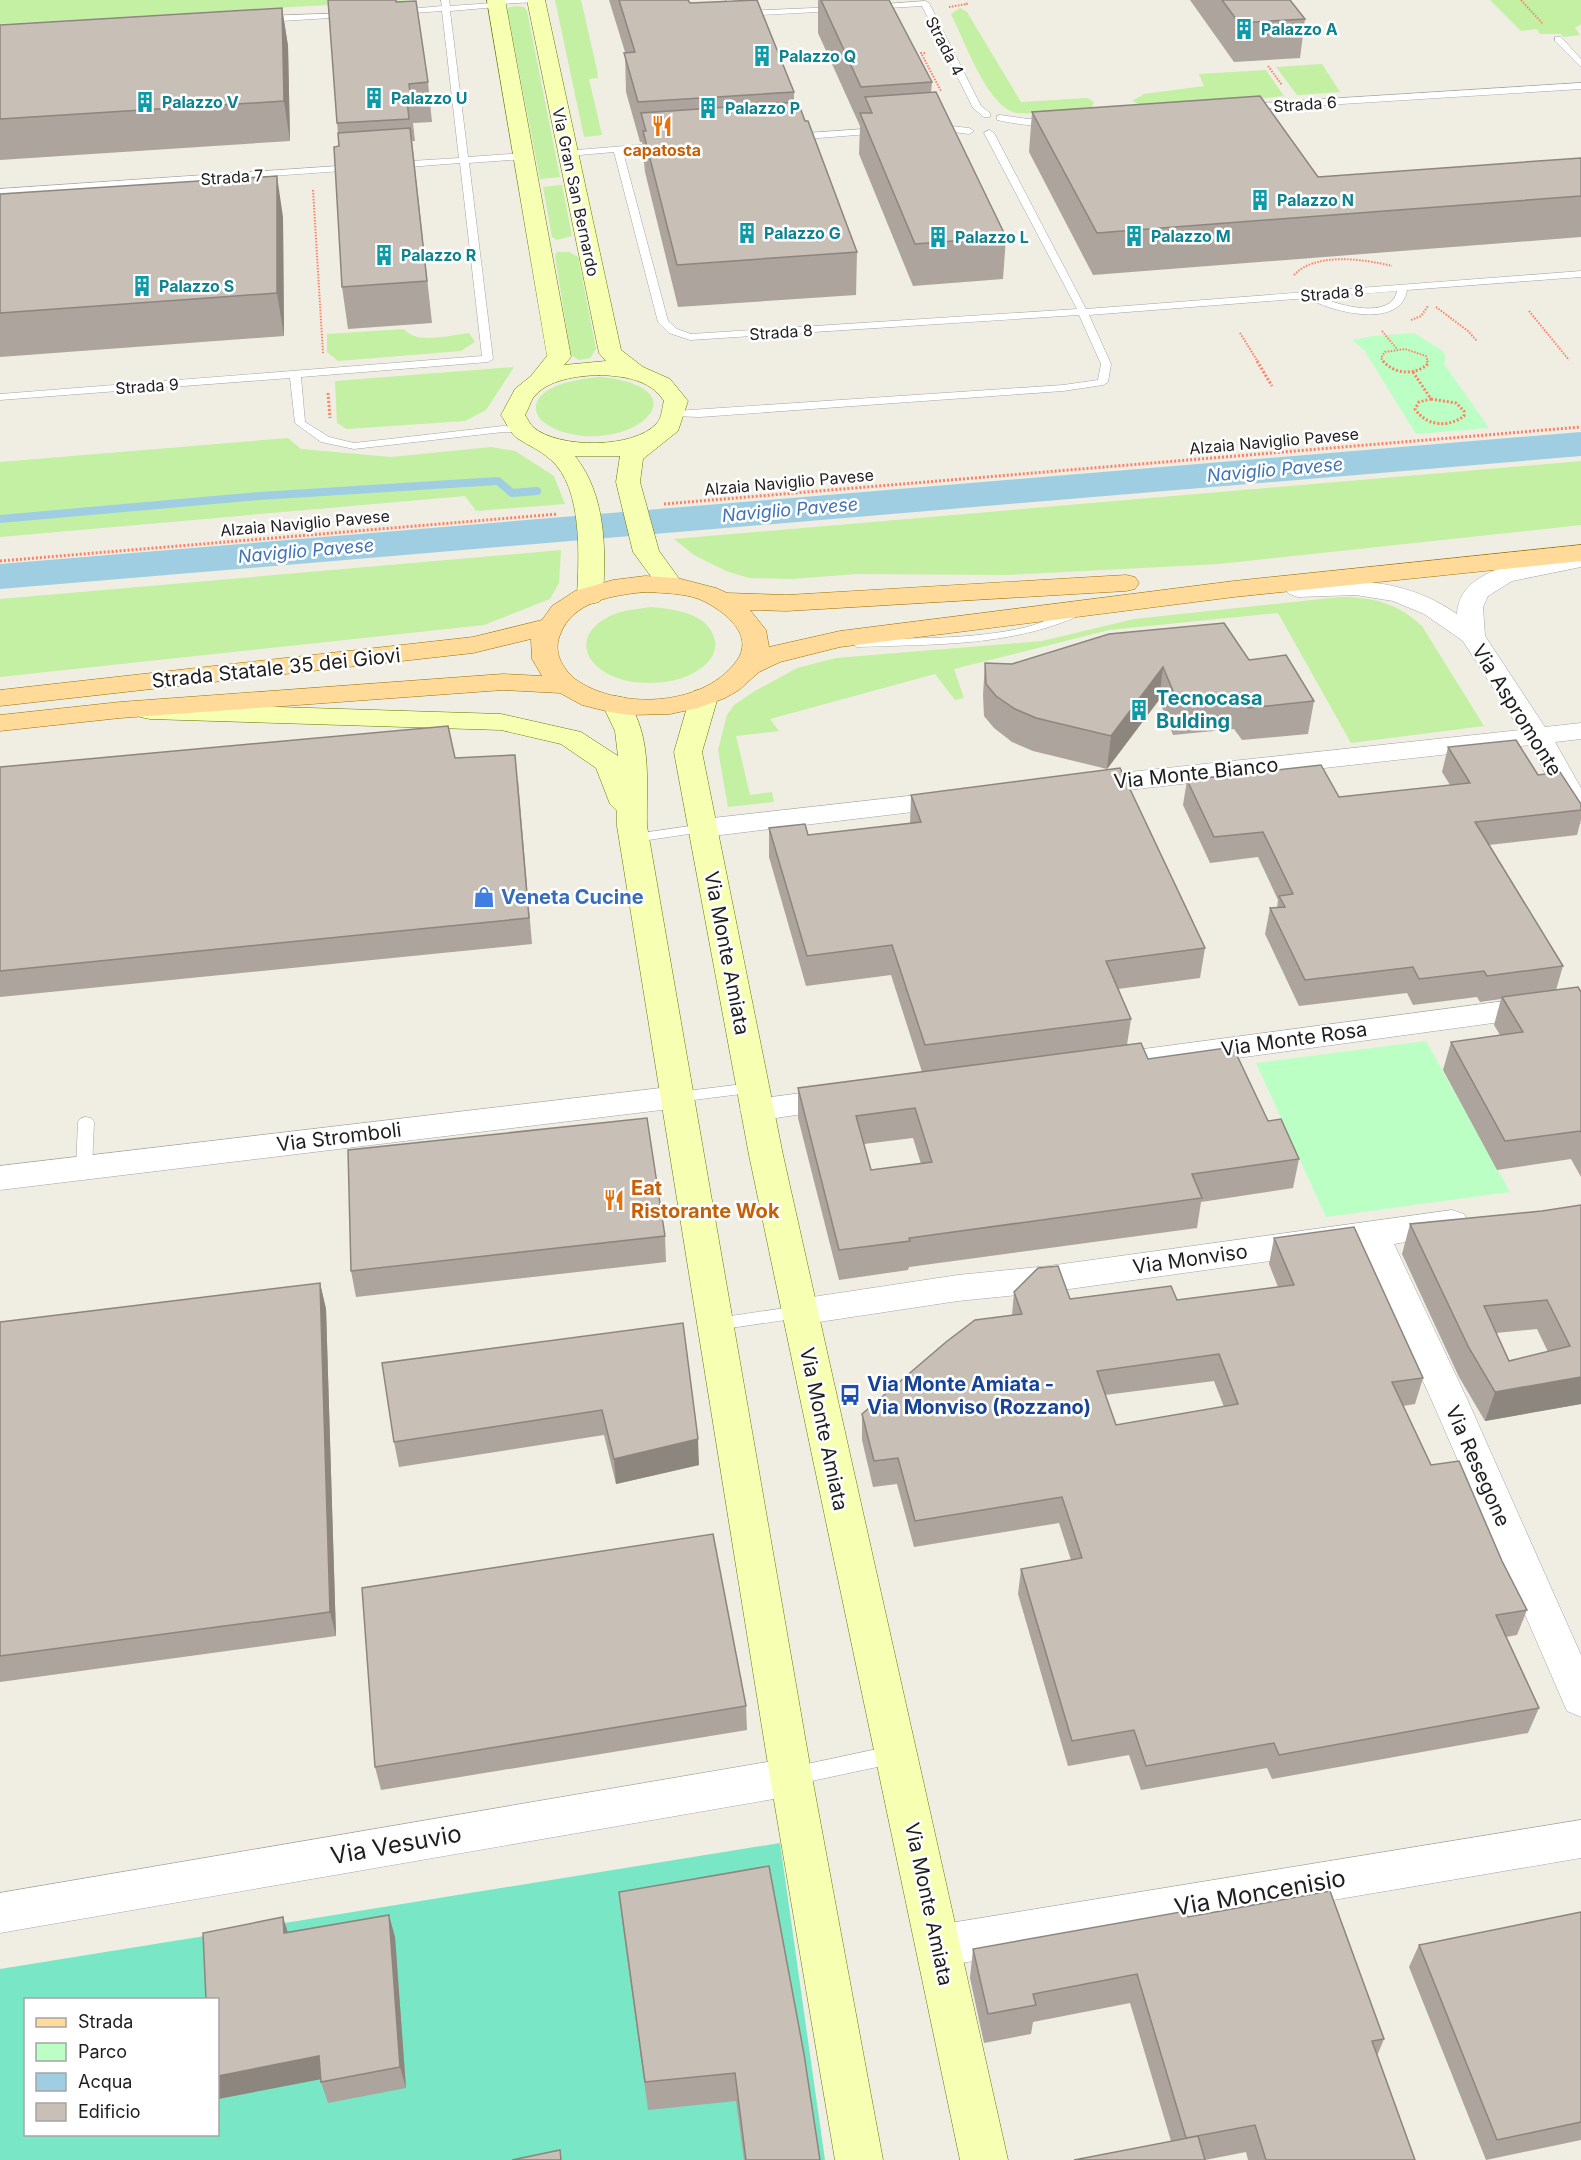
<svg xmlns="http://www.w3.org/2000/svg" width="1581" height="2160" font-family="Inter,sans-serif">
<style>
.grass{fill:#c3f0a3}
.park{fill:#bbffc5}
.pitch{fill:#79e7c5;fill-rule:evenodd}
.water{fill:#9fcee2}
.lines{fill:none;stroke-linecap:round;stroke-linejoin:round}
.stream{stroke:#9fcee2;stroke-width:8}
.lane-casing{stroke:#a5a5a5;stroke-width:1}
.street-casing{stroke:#a5a5a5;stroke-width:1}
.secondary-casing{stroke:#647a00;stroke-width:1}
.primary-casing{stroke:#987100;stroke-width:1}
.path-far1{stroke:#ff8065;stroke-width:2;stroke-dasharray:1.5 1.5;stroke-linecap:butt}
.path{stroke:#ff8065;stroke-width:3;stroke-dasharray:2 2;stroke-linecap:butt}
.lane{fill:#fff;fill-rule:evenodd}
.street{fill:#fff;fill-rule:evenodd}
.secondary{fill:#f6ffb2;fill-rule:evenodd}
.primary{fill:#ffda99;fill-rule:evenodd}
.wall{fill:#aca49d;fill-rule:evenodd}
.shaded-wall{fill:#8c867f}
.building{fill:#c8bfb6;stroke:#8c867f;stroke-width:1.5;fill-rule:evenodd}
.labels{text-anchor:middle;stroke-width:5;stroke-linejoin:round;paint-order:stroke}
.far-culture-label{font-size:16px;font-weight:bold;fill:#0d838f;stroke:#fff;text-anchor:start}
.far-street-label{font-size:16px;fill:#1e1e1e;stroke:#fff}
.far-food-label{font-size:16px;font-weight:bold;fill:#c56008;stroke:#fff}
.far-water-label{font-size:18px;font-style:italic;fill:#4073b8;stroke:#fff}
.street-label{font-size:20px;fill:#1e1e1e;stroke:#fff}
.culture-label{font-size:20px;font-weight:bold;fill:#0d838f;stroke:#fff;text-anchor:start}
.shop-label{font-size:20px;font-weight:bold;fill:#366cbe;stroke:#fff;text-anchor:start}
.food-label{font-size:20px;font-weight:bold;fill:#c56008;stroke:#fff;text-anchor:start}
.transit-label{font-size:20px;font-weight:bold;fill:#164399;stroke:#fff;text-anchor:start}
.near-street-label{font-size:24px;fill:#1e1e1e;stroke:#fff}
</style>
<rect width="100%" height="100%" fill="#f0ede3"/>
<path class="grass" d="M0 0H413L0 24Z
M555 0H581L597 70 598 78 589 79 602 135 584 137Z
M1490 0H1581V24L1575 28 1580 35 1563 37 1561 34H1540L1537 29 1521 31Z
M515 6 524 7 527 11 560 177 540 179 507 8Z
M960 8 967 12 1021 102 1087 98 1094 102 1092 107C1071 109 1036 115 1017 113 988 109 964 39 951 14Z
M1322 64 1340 92 1297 95 1276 67Z
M1266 70 1284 96C1252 99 1156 115 1132 101L1144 94 1204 86 1199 74Z
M562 185 572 236 557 240 552 237 543 187Z
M557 252H569L578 257 596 349 590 358 579 360 571 355 555 256Z
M404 329C416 345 450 335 469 333L475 342 461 351 338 361 327 352V334Z
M514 367 486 410 465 421 347 429 337 423 335 381Z
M601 377C705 388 634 453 563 432 554 429 541 423 537 414 528 385 584 378 601 377Z
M288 438 301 449 391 457 491 447 515 451 554 476 565 504 476 511 465 496 0 537V462Z
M1581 461V525L1219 564 1007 575 856 574 792 579 749 578 726 571 694 555 674 539Z
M561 550 559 583 550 599 484 625 0 677V599Z
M1340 597C1372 597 1398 603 1422 626L1484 726 1351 743 1278 613 1109 630 954 669 964 698 955 700 935 674 770 719 779 731 736 736 750 795 772 792 774 802 728 807 718 750 727 715 734 705 755 691 797 668 836 658 1042 641 1134 619Z
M651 607C674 609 710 613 715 641 716 647 714 654 711 658 691 686 640 688 612 676 579 661 577 632 610 616 623 610 637 609 651 607Z"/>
<path class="park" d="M1414 333 1443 351 1446 358 1444 364 1489 428 1416 434 1364 350 1352 340 1373 336Z
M1426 1041 1510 1192 1326 1217 1256 1063Z"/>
<path class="pitch" d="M780 1843 825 2160H0V1969ZM26 2000H218V2134H26Z"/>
<path class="water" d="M1581 432V456L0 589V564Z"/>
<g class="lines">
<path class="stream" d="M0 519 260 496 498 481 512 493 537 491"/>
<defs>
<path id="lane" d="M441 0H449L450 6 493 3 495 0H540L536 2 501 4 497 7 450 11 468 157 524 153 529 156 524 159 469 163 493 359 488 362 301 377 305 422 329 437 354 443 503 426 527 428V432H503L354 449 321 442 295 423 290 378 0 400V394L482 356 460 163 395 168 390 165 395 162 459 158 442 11 398 14 394 12 398 10 442 6Z
M726 0H734L738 10 742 11 836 7 840 9 836 11 741 16 732 13Z
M925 1 929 3 981 106 990 113V117H984L973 108 922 6 872 9 868 7 872 5Z
M350 13 351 15 347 17 264 22 260 19 264 16Z
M1555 37H1561L1581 59V67L1555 41Z
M1581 83V89L1246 110 1242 107 1246 104Z
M1000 115 1028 119 1051 117 1055 120C1041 130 1013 123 997 120V116Z
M933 124 969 128 974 131 969 134 930 129V125Z
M879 128 884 131 882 133 793 140 788 137 793 134Z
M989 130 994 133 1086 309 1581 271V277L1407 290C1401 330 1331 312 1308 298L1089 315 1111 364 1108 382 1103 385 1063 391 700 417 672 416V412L676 411 1063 385 1098 380 1101 364 1079 315 690 340 669 333 658 322 614 152 568 156 565 155V151L661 143 666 146 661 149 623 152 668 321 677 329 691 334 1077 309 984 133ZM1397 291C1392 320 1339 306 1321 297Z
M353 165 356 166V170L0 195V189Z
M1083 605 1089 609 1087 612C1015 647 936 644 857 647L851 643 857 639C913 638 972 640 1027 627 1047 622 1064 610 1083 605Z
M704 824 711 828 709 831 635 842 628 838 635 834Z
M752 1083 757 1084 760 1088 757 1092 678 1102 673 1101 670 1097 673 1093 678 1092Z
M86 1117 91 1118 94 1122 92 1168 89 1172H79L76 1168 78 1122 81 1118Z
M799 1306 805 1307 807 1312 805 1317 799 1318 717 1330 711 1329 709 1324 711 1319 717 1318Z
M896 1745 903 1748 906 1754 903 1760 896 1763 793 1785 786 1782 783 1776 786 1770 793 1767Z"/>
<path id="street" d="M1581 553V567L1512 581 1488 596 1483 607 1485 636 1545 727 1581 723V739L1555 742 1581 788V823L1571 820 1567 814 1530 745 1083 795 1073 792 1069 786 1073 780 1083 777 1520 730 1463 641 1424 614 1393 601 1356 595 1298 597 1289 594 1285 589 1289 584 1298 581C1357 579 1406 579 1457 614 1459 563 1544 558 1581 553Z
M953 791 963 794 967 800 963 806 704 837 694 834 690 828 694 822 704 819Z
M1581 991V1011L1106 1076 1095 1073 1090 1065 1095 1057 1106 1054Z
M678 1086 689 1089 694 1097 689 1105 678 1108 0 1190V1166Z
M840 1088 851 1091 856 1099 851 1107 756 1121 745 1118 740 1110 745 1102 756 1099Z
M1452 1210 1464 1214 1469 1223 1464 1232 1394 1244 1468 1401 1581 1655V1717L1567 1711 1432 1401 1363 1248 1048 1292 958 1301 799 1325 787 1321 782 1312 787 1303 799 1299 958 1275 1048 1266Z
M791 1758 805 1764 811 1777 805 1790 791 1796 0 1933V1893Z
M1581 1820V1858L938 1967 923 1961 917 1946 923 1931 938 1925Z"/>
<path id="secondary" d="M487 0H505L571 357 564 365 606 361 599 353 527 0H545L621 350 643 367 670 379 688 401 678 431 643 459 640 482 659 551 683 584 679 590 670 592 661 590 633 552 616 482 620 456H575C606 495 606 549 603 596L599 602 590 604 581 602 577 596C579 557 583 488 551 460 540 450 529 446 517 438 510 433 506 422 501 415L515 389 531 376 547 356ZM599 375C623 376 650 379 664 401 662 407 662 418 657 423 635 449 558 449 533 427 530 424 527 418 525 415 528 410 530 403 533 398 547 379 578 376 599 375Z
M704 689 714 691 718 697 702 752 783 1155 1008 2160H960L749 1155 674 752 690 697 694 691Z
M616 696 626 698C653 737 646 781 647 826L812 1777 883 2160H835L770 1777 617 826V811L610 804 596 768 561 744 501 730 150 719 140 717 136 711 140 705 150 703 501 714 581 732 618 756 615 731 602 704 606 698Z"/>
<path id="primary" d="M1581 545V561L1234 597 840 647 780 662 759 672 739 690 725 698 698 708 670 714 630 715 610 712 582 705 560 693 503 690 120 718 0 731V715L120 702 503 674 542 676 532 659 531 639 473 653 0 706V690L473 637 542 620 552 606 575 591 613 580 645 576 677 578 716 588 727 593 787 595 1126 575 1135 577 1139 583 1135 589 1126 591 787 611 750 610 766 630 769 647 840 631 1234 581ZM645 592C663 593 682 593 699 599 722 609 758 635 735 663 701 707 618 710 575 679 562 668 553 652 560 635 572 601 614 595 645 592Z"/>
</defs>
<use href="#lane" class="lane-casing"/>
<use href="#street" class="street-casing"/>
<use href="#secondary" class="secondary-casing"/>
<use href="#primary" class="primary-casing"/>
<path class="path-far1" d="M1521 0 1543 24
M949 7 967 4 965 2
M925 53H921L941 91
M1268 66 1282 85
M313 190 323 353
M1294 275C1315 252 1364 259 1392 266
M1436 307 1468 331 1477 341
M1529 311 1569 360
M1411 320 1421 316 1428 306
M1382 331 1397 349
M1240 333 1258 362
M1384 362 1381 358 1385 352 1405 349 1426 356 1428 362"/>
<path class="path" d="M1257 361 1272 386
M1383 361C1394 374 1414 376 1428 364L1427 361
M1413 372 1431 399
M328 393 330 418
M1431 399 1456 403 1464 411V416C1448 428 1426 426 1415 409L1419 402Z
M664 504 1581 427
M0 561 558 514"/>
<use href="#lane" class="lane"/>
<use href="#street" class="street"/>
<use href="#secondary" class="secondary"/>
<use href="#primary" class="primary"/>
</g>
<path class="wall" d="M609 0H688L690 3 794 92V102L857 252 856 295 678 307 645 172 642 142H640L626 92 625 52Z
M818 0H889L932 82 931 93 1006 237 1003 279 913 286 859 154 860 126 818 33Z
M1190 0H1290L1305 19 1300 58 1234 62Z
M396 2 428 82 432 122 413 123 415 141H412L432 323 348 329 342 287 338 133 337 123Z
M282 8 288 46 290 141 0 160V25Z
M1032 112 1318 177 1581 158V237L1093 275 1029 152Z
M0 194 283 217 284 336 0 357Z
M1249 660 1314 701 1308 734 1242 740 1234 729 1173 735 1159 700 1107 769 1033 751 1012 742 994 728 984 716 983 695 985 663 1012 664Z
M1448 747 1538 775 1581 804V820L1577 835 1489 845 1563 966 1556 990 1581 992V1177L1571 1159 1497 1170 1443 1070 1451 1042 1500 1035 1494 1025 1501 999 1480 1002 1477 997 1413 1005 1407 993 1299 1006 1265 934 1270 908H1277L1278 900 1258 857 1210 863 1183 805 1187 780 1339 797 1450 785 1442 772Z
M455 758 518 780 532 944 0 997V767Z
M911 795 1205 948 1200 978 1118 989 1131 1019 1127 1045 1148 1059 1268 1121 1299 1159 1293 1188 1201 1202 1197 1228 909 1267 908 1270 839 1280 798 1118V1088L922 1072 891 975 806 986 769 857V828L808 835 910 824ZM913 1138 921 1164 871 1170 864 1144Z
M1581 1205V1404L1485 1421 1459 1377 1402 1254 1410 1224 1542 1211ZM1537 1329 1548 1352 1509 1361 1496 1333Z
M665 1236 666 1262 356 1297 351 1271Z
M1274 1238 1423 1378 1415 1404 1403 1406 1431 1465 1502 1561 1527 1610 1517 1635 1506 1637 1539 1708 1528 1733 1272 1779 1267 1768 1141 1790 1129 1755 1068 1766 1018 1594 1021 1569 1071 1560 1059 1523 914 1547 897 1484 873 1487 862 1440V1414L1012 1315 1014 1292 1070 1299 1177 1300 1278 1287 1269 1264ZM1214 1381 1224 1407 1116 1425 1105 1395Z
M320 1283 326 1309 336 1636 0 1682V1322Z
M683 1323 699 1465 616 1484 604 1435 399 1467 394 1442Z
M746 1706 747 1730 381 1790 375 1767Z
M619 1892 820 2160H744L736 2101 648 2110 622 1921Z
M1581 1912V2140L1486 2160 1409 1967 1419 1945Z
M283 1917 288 1933 395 1937 406 2088 328 2103 321 2082V2079L218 2099V2000Z
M1188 1917 1384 2039 1377 2056 1415 2160H1248L1246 2152 1205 2160 1171 2141 1130 2003 1033 2022 1031 2034 984 2043 970 1978 973 1949Z"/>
<path class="shaded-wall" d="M282 8 288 46 290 141 284 101Z
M277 176 283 217 284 336 277 293Z
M1163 667 1159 700 1107 769 1111 736Z
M320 1283 326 1309 336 1636 330 1612Z
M1581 1377V1404L1485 1421 1495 1392Z
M698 1439 699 1465 616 1484 614 1459Z
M389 1915 395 1937 406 2088 400 2067Z
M283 1917 290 1940 284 1933Z
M319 2056 327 2078 218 2099V2076Z"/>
<path class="building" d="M328 0H396V2L416 1 428 82 409 84 411 101H407L409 119 337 123Z
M619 0H688L690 3 757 0 794 92 638 102 624 53 635 52Z
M821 0H889L932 82 861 87Z
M1222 0H1290L1305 19 1239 23Z
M282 8 284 101 0 119V25Z
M936 92 1006 237 915 244 860 113H872L865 97Z
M1260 96 1318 177 1581 158V196L1097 233 1032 112Z
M798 102 805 121H808L857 252 677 265 643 131H646L641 113Z
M410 128 427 281 342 287 334 147 339 146 338 133Z
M277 176V293L0 313V194Z
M1224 623 1249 660 1286 655 1314 701 1248 708 1240 696 1178 703 1163 667 1111 736 1036 718 1015 709 996 696 986 684 985 663 1012 664 1109 634Z
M448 726 455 758 515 755 529 918 0 971V767Z
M1516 740 1538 775 1560 772 1581 804V810L1475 822 1563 966 1487 976 1484 971 1419 979 1413 967 1305 980 1270 908 1285 907 1279 896 1293 894 1263 832 1214 837 1187 780 1321 765 1339 797 1470 783 1448 747Z
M1120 768 1205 948 1106 961 1131 1019 925 1045 892 945 807 956 769 828 805 824 808 835 921 822 911 795Z
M1578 987 1581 992V1132L1580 1131 1505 1141 1451 1042 1523 1032 1502 997Z
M1141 1043 1148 1059 1233 1047 1268 1121 1281 1119 1299 1159 1192 1174 1202 1198 909 1238 910 1241 839 1250 798 1088ZM915 1108 932 1162 871 1170 856 1116Z
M647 1118 665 1236 351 1271 348 1150Z
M1581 1205V1377L1495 1392 1469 1348 1410 1224 1542 1211ZM1547 1300 1570 1346 1509 1361 1484 1306Z
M1354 1227 1423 1378 1392 1382 1431 1465 1459 1461 1502 1561 1527 1610 1496 1615 1539 1708 1279 1755 1274 1743 1146 1766 1134 1730 1072 1741 1021 1569 1082 1558 1062 1497 915 1521 898 1458 874 1461 862 1414 946 1342 975 1320 1022 1314 1014 1292 1038 1268 1058 1266 1070 1299 1171 1286 1177 1300 1294 1285 1274 1238ZM1219 1354 1238 1404 1116 1425 1097 1371Z
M320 1283 330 1612 0 1656V1322Z
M683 1323 698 1439 614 1459 602 1410 394 1442 382 1363Z
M713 1534 746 1706 375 1767 362 1588Z
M769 1866 804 2054 820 2160H746L735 2073 645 2082 619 1892Z
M1330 1891 1384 2039 1372 2041 1415 2160H1266L1255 2125 1186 2138 1137 1974 1033 1994 1036 2005 988 2014 973 1949 1186 1911 1188 1917Z
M1581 1912V2122L1497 2140 1419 1945Z
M389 1915 400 2067 321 2082 319 2056 218 2076V2000H206L203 1933 283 1917 284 1933Z
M1198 2136 1205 2160H1074Z
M560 2150 561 2160H512Z"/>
<defs>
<symbol id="building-bare" viewBox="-9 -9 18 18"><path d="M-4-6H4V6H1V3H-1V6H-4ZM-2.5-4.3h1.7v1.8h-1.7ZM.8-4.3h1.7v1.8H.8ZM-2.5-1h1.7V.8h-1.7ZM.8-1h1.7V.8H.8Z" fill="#0f9aa8" stroke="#fff" stroke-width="2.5" paint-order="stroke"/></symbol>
<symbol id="restaurant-bare" viewBox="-9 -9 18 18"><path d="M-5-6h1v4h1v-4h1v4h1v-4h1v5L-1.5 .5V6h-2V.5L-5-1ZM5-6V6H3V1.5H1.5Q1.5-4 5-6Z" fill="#e8710a" stroke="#fff" stroke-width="2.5" paint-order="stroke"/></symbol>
<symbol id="shop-bare" viewBox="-9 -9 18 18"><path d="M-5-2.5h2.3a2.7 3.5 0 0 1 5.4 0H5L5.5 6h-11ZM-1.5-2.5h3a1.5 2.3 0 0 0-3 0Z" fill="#3f7fe0" stroke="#fff" stroke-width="2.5" paint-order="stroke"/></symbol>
<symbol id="bus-bare" viewBox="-9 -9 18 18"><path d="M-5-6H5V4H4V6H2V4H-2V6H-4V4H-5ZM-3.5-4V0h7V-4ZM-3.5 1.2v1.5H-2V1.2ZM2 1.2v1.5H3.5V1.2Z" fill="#1a4fb4" stroke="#fff" stroke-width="2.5" paint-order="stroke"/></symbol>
</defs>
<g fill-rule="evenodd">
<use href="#building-bare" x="1229" y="14" width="30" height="30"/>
<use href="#building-bare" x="747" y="41" width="30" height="30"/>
<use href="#building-bare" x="359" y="83" width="30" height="30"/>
<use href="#building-bare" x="130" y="87" width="30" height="30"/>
<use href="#building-bare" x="693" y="93" width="30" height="30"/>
<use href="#restaurant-bare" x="647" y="111" width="30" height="30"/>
<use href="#building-bare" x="1245" y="185" width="30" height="30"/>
<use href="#building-bare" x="732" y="218" width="30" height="30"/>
<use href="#building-bare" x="1119" y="221" width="30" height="30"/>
<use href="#building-bare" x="923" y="222" width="30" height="30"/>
<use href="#building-bare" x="369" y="240" width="30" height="30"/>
<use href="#building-bare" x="127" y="271" width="30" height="30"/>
<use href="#building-bare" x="1124" y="695" width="30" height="30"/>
<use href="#shop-bare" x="469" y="882" width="30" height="30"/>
<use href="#restaurant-bare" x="599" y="1185" width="30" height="30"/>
<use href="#bus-bare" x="835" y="1380" width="30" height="30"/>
</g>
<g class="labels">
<g class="far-culture-label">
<text x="1261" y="35">Palazzo A</text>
<text x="779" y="62">Palazzo Q</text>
<text x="391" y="104">Palazzo U</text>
<text x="162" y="108">Palazzo V</text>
<text x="725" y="114">Palazzo P</text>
<text x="1277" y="206">Palazzo N</text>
<text x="764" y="239">Palazzo G</text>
<text x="1151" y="242">Palazzo M</text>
<text x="955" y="243">Palazzo L</text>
<text x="401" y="261">Palazzo R</text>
<text x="159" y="292">Palazzo S</text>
</g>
<g class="far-street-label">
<text transform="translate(945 46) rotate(63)" y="6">Strada 4</text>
<text transform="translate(1305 104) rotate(-4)" y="6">Strada 6</text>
<text transform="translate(232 177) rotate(-4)" y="6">Strada 7</text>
<text transform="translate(576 192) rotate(78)" y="6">Via Gran San Bernardo</text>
<text transform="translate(1332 293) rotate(-5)" y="6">Strada 8</text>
<text transform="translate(781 332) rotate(-4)" y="6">Strada 8</text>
<text transform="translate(147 386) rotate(-4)" y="6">Strada 9</text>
<text transform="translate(1274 441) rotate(-5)" y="6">Alzaia Naviglio Pavese</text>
<text transform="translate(789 482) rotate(-5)" y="6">Alzaia Naviglio Pavese</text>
<text transform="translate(305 523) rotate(-5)" y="6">Alzaia Naviglio Pavese</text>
</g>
<g class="far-food-label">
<text x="662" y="156">capatosta</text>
</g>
<g class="far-water-label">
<text transform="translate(1275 470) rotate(-5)" y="6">Naviglio Pavese</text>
<text transform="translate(790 510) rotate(-5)" y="6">Naviglio Pavese</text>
<text transform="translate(306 551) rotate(-5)" y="6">Naviglio Pavese</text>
</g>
<g class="street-label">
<text transform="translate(276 668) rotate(-6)" y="7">Strada Statale 35 dei Giovi</text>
<text transform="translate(1517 710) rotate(58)" y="7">Via Aspromonte</text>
<text transform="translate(1196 773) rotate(-6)" y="7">Via Monte Bianco</text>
<text transform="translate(727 953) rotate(79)" y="7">Via Monte Amiata</text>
<text transform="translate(1294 1039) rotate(-8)" y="7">Via Monte Rosa</text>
<text transform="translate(339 1137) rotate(-7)" y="7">Via Stromboli</text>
<text transform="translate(1190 1259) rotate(-8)" y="7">Via Monviso</text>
<text transform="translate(824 1429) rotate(78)" y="7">Via Monte Amiata</text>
<text transform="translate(1478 1466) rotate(66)" y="7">Via Resegone</text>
<text transform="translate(929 1904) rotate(78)" y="7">Via Monte Amiata</text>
</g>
<g class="culture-label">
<text x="1156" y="705">Tecnocasa<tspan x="1156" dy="23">Bulding</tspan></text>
</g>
<g class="shop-label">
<text x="501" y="904">Veneta Cucine</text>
</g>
<g class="food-label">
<text x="631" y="1195">Eat<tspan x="631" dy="23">Ristorante Wok</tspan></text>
</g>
<g class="transit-label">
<text x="867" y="1391">Via Monte Amiata -<tspan x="867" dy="23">Via Monviso (Rozzano)</tspan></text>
</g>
<g class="near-street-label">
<text transform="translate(396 1845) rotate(-10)" y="8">Via Vesuvio</text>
<text transform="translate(1260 1893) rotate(-10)" y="8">Via Moncenisio</text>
</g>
</g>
<rect x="24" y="1998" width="195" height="138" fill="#ffffff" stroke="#a5a5a5" stroke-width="1.5"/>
<rect x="36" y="2018" width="30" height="9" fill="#ffda99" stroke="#a5a5a5" stroke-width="1.5"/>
<text x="78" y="2028" font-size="18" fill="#1e1e1e">Strada</text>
<rect x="36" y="2043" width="30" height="18" fill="#bbffc5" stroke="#a5a5a5" stroke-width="1.5"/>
<text x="78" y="2058" font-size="18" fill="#1e1e1e">Parco</text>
<rect x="36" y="2073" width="30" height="18" fill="#9fcee2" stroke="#a5a5a5" stroke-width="1.5"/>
<text x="78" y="2088" font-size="18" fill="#1e1e1e">Acqua</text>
<rect x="36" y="2103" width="30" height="18" fill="#c8bfb6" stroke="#a5a5a5" stroke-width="1.5"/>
<text x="78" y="2118" font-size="18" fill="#1e1e1e">Edificio</text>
</svg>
